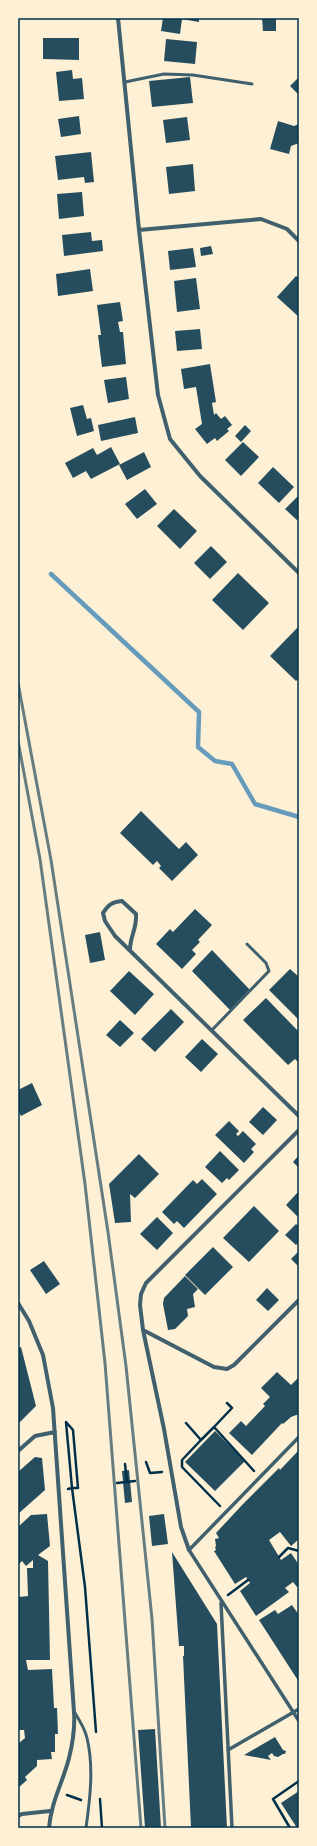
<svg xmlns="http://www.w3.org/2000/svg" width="317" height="1846" font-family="'Alegreya Sans',sans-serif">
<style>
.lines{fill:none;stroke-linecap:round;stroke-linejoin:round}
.stream{stroke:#669bbc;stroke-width:4.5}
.building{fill:#264d5e}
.path{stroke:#003049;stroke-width:2.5}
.service{stroke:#3f606c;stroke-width:3}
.pedestrian{stroke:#3f606c;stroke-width:3.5}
.minor{stroke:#3f606c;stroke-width:4}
.rail{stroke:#657d81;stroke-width:3}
.neatline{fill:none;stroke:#003049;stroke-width:1.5}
</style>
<rect width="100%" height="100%" fill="#fdf0d5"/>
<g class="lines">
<path class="stream" d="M51 574 199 712 198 747 215 761 232 764 255 804 299 817"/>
</g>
<path class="building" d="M163 18H199V22L182 19 180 34 161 31Z
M262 18H276V31H263Z
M43 38H79V60L43 59Z
M166 39 197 42 195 64 164 61Z
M72 70 73 79 82 78 84 99 59 101 56 72Z
M190 77 193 103 152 107 149 81Z
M299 77V95L290 86Z
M79 116 81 134 61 137 58 119Z
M187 117 190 140 166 143 163 120Z
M278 121 294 126 299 124V143L291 146 289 154 270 149Z
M91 152 94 182 85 183 84 177 58 180 55 156Z
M193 164 195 191 169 194 166 167Z
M82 192 84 216 59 219 57 194Z
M91 232 92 241 102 240 103 251 64 256 62 235Z
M211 246 213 254 201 256 200 248Z
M193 248 196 267 170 270 168 251Z
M90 269 93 291 58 296 56 274Z
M296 276 299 278V317L277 297Z
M196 278 200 309 177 312 174 281Z
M120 302 123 321 118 322 120 332H123L126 364 102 367 98 335H101L97 305Z
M200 329 202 349 177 351 175 331Z
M210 364 216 402 212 403 214 415 216 413 221 419 225 416 232 425 227 429 229 431 217 441 215 438 207 444 195 429 202 424 196 387 184 389 181 369Z
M126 377 129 399 108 403 104 380Z
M83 405 87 419 91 418 94 431 77 436 70 408Z
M135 417 138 433 101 441 98 425Z
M245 425 251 431 241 442 235 436Z
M243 442 259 457 241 476 225 460Z
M111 447 120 464 91 479 86 471 73 478 65 463 93 448 97 455Z
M144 452 151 467 127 480 119 465Z
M273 467 294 487 279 503 258 483Z
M145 489 157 504 137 519 125 504Z
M299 495V522L285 509Z
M174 509 197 531 180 549 157 526Z
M211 546 227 562 210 579 194 563Z
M238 573 269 603 243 630 212 600Z
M299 626V678L296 681 270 656Z
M141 811 179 849 186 842 198 855 172 881 159 868 161 866 157 861 153 865 120 833Z
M195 909 212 925 198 940 200 942 192 950 196 954 182 969 156 944 170 929 173 932Z
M100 932 105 960 90 963 85 935Z
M212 950 250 990 230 1010 192 971Z
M290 969 299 977V1020L269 990Z
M129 971 154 994 135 1015 110 991Z
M266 998 299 1032V1063L295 1059 288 1065 243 1020Z
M171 1009 184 1022 155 1052 141 1039Z
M120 1020 134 1033 120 1047 106 1035Z
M202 1039 218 1054 201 1072 185 1057Z
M32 1083 42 1105 21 1116 18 1110V1090Z
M263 1107 277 1120 263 1135 249 1122Z
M229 1121 239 1131 236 1134 238 1136 243 1131 256 1144 251 1149 254 1152 244 1163 215 1135Z
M220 1151 239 1170 229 1180 227 1178 222 1183 205 1167Z
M139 1154 159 1174 135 1198 130 1194 131 1222 115 1223 109 1184Z
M299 1155V1168L293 1162Z
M202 1179 217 1194 184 1228 177 1221 174 1224 162 1212 193 1180 197 1184Z
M299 1191V1218L286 1205Z
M254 1206 279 1231 249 1262 223 1238Z
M157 1217 173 1233 157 1250 140 1234Z
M296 1224 297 1225 299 1224V1242L296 1245 285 1235Z
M213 1247 233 1267 205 1295 185 1275Z
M299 1251V1267L291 1259Z
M44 1261 60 1284 46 1294 30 1270Z
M185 1276 198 1289 193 1294 195 1307 187 1309 188 1316 175 1329 168 1330 163 1304 164 1298Z
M267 1288 279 1300 268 1311 256 1300Z
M21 1347 36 1406 18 1424V1348Z
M277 1372 291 1385 299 1377V1414L291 1417 283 1424 282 1423 252 1455 229 1433 241 1421 246 1426 265 1406 263 1404 270 1397 261 1388Z
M215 1431 245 1461 215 1491 185 1462Z
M299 1450V1539L291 1546 280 1532 269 1540 281 1560 291 1553 299 1565V1585L297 1587 293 1582 285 1588 289 1592 256 1616 240 1591 250 1583 246 1577 235 1584 214 1551 216 1550 215 1547 216 1546 215 1539 219 1538 216 1533 243 1504 279 1468 280 1470Z
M35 1457 42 1458 45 1490 18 1514V1472Z
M129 1470 132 1502 125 1503 122 1471Z
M47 1514 50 1546 38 1555 48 1561 50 1660H26L28 1670 52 1669 54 1708H57L58 1734H55V1752H51L52 1759 37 1760V1766L25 1777 27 1780 18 1788V1744L25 1738 24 1730H19L18 1728V1597L28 1596 27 1568H33V1560L26 1566 22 1561 18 1565V1527L31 1515Z
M164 1514 168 1544 152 1546 149 1516Z
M172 1552 217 1624 227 1828H191L183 1656H184V1646H179Z
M292 1605 299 1615V1682L259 1620 275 1610 278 1614Z
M155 1729 161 1828H145L138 1730Z
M275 1737 283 1750 286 1751 285 1754H283L278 1757 274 1756 272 1753 268 1756 271 1760 244 1755Z
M299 1791V1828H297L281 1803Z"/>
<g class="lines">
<path class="path" d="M227 1403 232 1408 214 1427 254 1471
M186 1423 201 1440 214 1427
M201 1440 182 1460V1467L220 1506
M146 1462 150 1473 162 1472
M125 1464 127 1482
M117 1483 135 1481
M68 1489 72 1488 66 1422 73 1430 78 1488H72L85 1587 96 1732
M279 1557 288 1548 299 1551
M228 1595 248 1580
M67 1795 81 1800
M100 1799 102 1828
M290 1828 273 1799 299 1781"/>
<path class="service" d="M125 82 164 74 193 75 252 84
M212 1030 269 971 266 963 247 944
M75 1713C80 1721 85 1729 87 1738 94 1767 90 1799 86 1828"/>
<path class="pedestrian" d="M299 1437 189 1550 299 1721
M221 1603 232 1828
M228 1750 299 1709"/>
<path class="minor" d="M118 18 139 230 158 395 170 439 200 476 299 573
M139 230 261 219 287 229 299 241
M130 950C130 936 137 929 136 914L122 901C112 902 108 905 103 913L105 921 115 936 299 1116
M18 1303 29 1321 43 1355 53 1408 74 1712C75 1727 73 1742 69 1758 63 1782 51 1802 49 1828
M143 1330 214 1367 227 1369 234 1365 299 1300
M18 1451 35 1436 55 1432
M189 1550 181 1527 164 1429 143 1330 140 1305 141 1294 146 1283 299 1130
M18 1816 22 1814 50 1811"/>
<path class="rail" d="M18 683 51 860 108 1232 126 1366 152 1619 165 1828
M18 741 40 859 85 1184 105 1363 141 1828"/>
</g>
<rect width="317" height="1846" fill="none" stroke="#fdf0d5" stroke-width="38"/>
<rect x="19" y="19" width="279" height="1808" class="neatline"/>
</svg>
